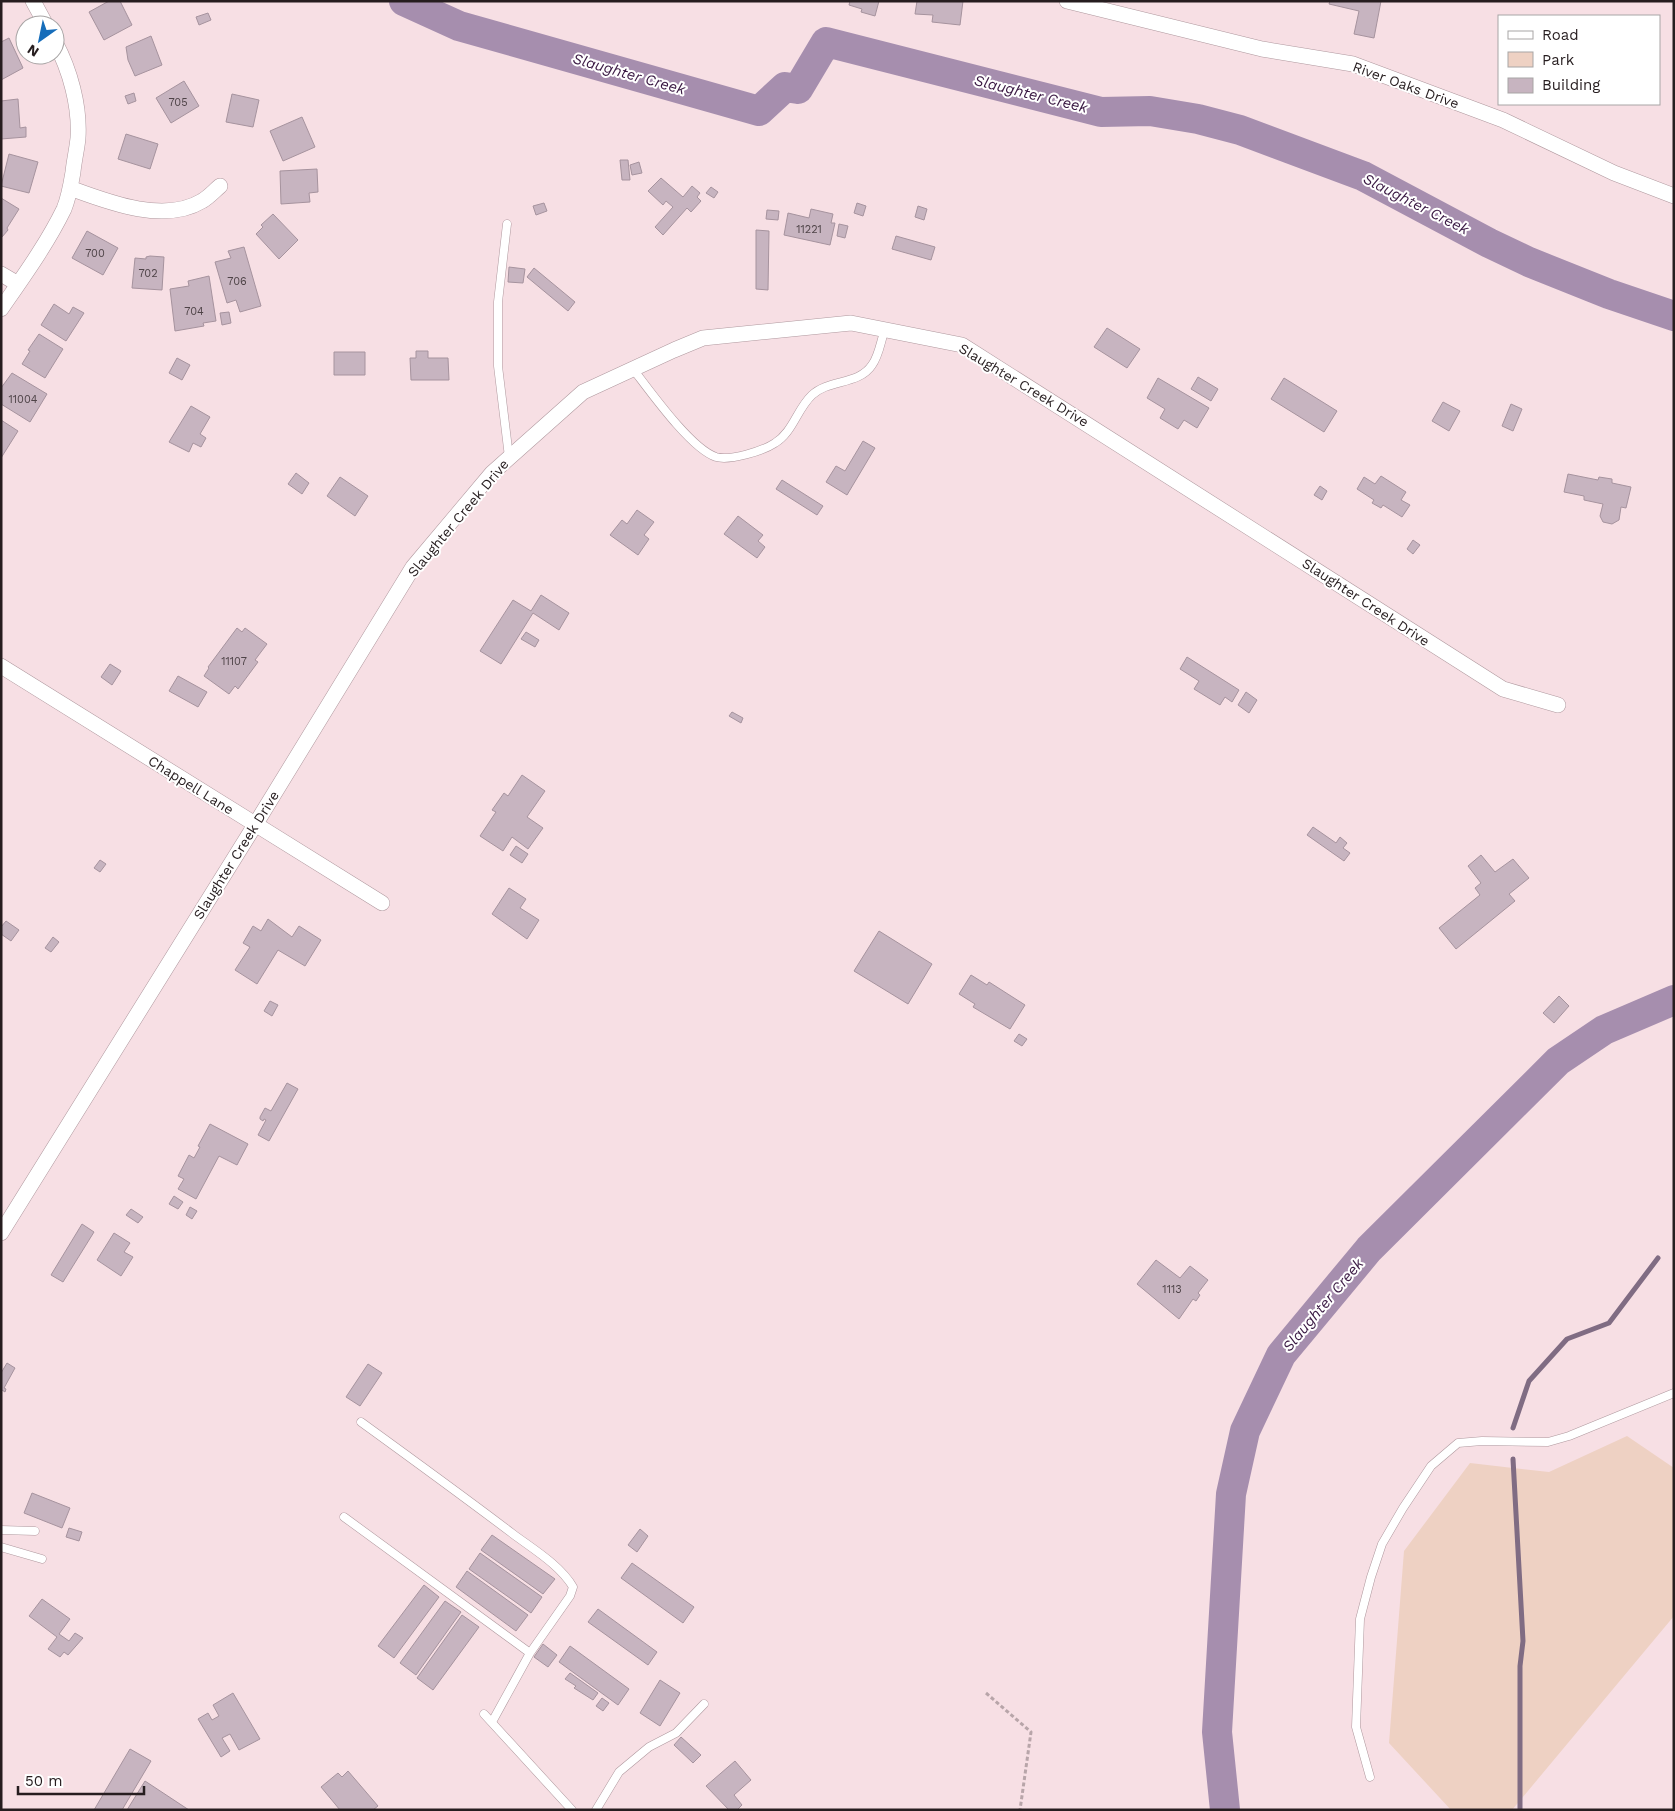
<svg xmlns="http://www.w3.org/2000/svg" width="1675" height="1811" font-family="'Work Sans',sans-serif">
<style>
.green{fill:#eed1c3}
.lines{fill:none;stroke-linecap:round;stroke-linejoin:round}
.stream{stroke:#806c83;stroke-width:5}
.river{stroke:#a68eae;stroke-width:30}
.building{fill:#c7b4c0;stroke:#a6939e}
.service-casing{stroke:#af989e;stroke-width:9}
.minor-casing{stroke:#af989e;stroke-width:16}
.path{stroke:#b8a5a9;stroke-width:3;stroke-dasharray:4 2.5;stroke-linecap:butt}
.service{stroke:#fff;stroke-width:8}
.minor{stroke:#fff;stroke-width:15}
.labels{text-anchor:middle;stroke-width:4;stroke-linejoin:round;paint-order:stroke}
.number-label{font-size:11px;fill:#4e4347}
.street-label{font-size:14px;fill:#261d1f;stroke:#fff}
.water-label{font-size:15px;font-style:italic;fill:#3a1943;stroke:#fff}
</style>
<rect width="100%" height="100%" fill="#f7dfe4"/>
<path class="green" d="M1627 1436 1674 1468V1616L1512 1810H1451L1389 1743 1404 1551 1470 1463 1549 1472Z"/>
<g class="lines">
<path class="stream" d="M1513 1428 1529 1381 1567 1339 1609 1323 1658 1258
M1513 1459 1523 1641 1520 1666V1810"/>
<path class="river" d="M404 1 459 26 759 111 785 87 798 89 826 42 1101 112 1150 111 1198 119 1240 130 1363 176 1489 243 1529 262 1609 294 1674 316
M1225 1810 1217 1732 1231 1494 1245 1431 1281 1355 1369 1249 1558 1061 1604 1030 1674 1000"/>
</g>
<path class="building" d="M109 1H120L132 25 104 40 89 12Z
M850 1H879L875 16 861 12 862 9 849 5Z
M917 1H963L960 25 932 22 933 15 915 14Z
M1330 1H1381L1374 38 1354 34 1359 11 1329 4Z
M208 13 211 20 199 25 196 17Z
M151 36 162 65 135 76 128 60 126 47Z
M9 38 23 68 1 80V42Z
M184 81 199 106 171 123 156 98Z
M134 93 136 101 128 104 125 96Z
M232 94 259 100 253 127 226 122Z
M18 99 20 128 26 127V137L1 139V101Z
M302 117 315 147 283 161 270 131Z
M126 134 158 144 150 169 118 159Z
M9 154 38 162 29 193 1 186Z
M620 160H628L630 180H622Z
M639 162 642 173 632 175 630 165Z
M317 169 318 192 309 193 310 202 281 204 280 171Z
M661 178 683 197 692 186 700 193 697 197 701 201 691 212 687 208 663 235 655 227 673 207 666 201 663 205 648 191Z
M711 187 718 192 714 198 706 193Z
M1 198 19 209 7 228 8 230 2 237Z
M544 203 547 211 536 215 533 206Z
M857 203 866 206 863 216 854 213Z
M918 206 927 209 924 220 915 217Z
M811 209 833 214 831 223H835L830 245 784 235 788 213 809 218Z
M767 210 779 211 778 220 766 219Z
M273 214 298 240 279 259 256 234 263 227 261 225Z
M839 224 848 226 845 238 837 236Z
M756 230 769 231 768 290 756 289Z
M87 231 118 248 103 275 72 258Z
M896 236 935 247 931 260 892 249Z
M244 247 261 306 240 312 236 300 227 303 215 262 231 258 228 251Z
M150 256 164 257 162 290 132 288 135 258 146 259V257Z
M509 267 525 269 523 283 508 282Z
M534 268 575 302 568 311 527 277Z
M209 276 216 321 203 323 204 326 175 331 170 289 189 286 188 281Z
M54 304 69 314 73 307 84 313 66 341 41 325Z
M229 312 231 323 222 325 220 313Z
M1107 328 1140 349 1127 368 1094 347Z
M39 334 63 349 45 378 22 364 30 351 28 350Z
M416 351H428V358H448L449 380H411L410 358H416Z
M334 352H365V375H334Z
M177 358 190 365 182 380 169 373Z
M12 373 47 394 30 422 1 404V388Z
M1198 377 1218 389 1211 401 1191 389Z
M1158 378 1209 408 1197 428 1184 420 1178 429 1160 418 1165 409 1147 398Z
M1284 378 1337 411 1324 432 1271 399Z
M1443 402 1460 411 1449 431 1432 421Z
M1511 404 1522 409 1513 431 1502 426Z
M191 406 210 417 200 434 206 438 201 447 193 443 189 452 169 442Z
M1 420 18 431 1 458Z
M863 441 875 448 847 495 826 482 836 466 845 471Z
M296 473 309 483 302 494 288 484Z
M1568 474 1598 480 1599 477 1612 479V483L1631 487 1626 508 1621 507 1619 520 1612 524 1603 522 1600 516 1603 504 1584 500V496L1564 492Z
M1381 476 1406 492 1401 500 1410 505 1402 517 1383 505 1381 508 1372 503 1374 500 1357 489 1364 477 1375 484Z
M340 477 368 496 355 516 327 496Z
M782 480 823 506 817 515 776 489Z
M1320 486 1327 491 1322 500 1314 495Z
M637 510 654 522 644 535 649 539 638 555 610 535 622 520 627 524Z
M738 516 763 535 758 541 765 547 757 558 724 534Z
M1413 540 1420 545 1413 554 1407 549Z
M541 595 569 613 559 630 533 613 501 664 480 651 513 600 531 611Z
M237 628 242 632 245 628 267 644 255 660 258 662 238 689 235 686 229 694 204 676 209 668 208 667Z
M526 632 539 640 535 647 521 639Z
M1187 657 1239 690 1232 702 1225 697 1220 705 1194 689 1199 681 1180 669Z
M110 664 121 671 112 685 101 677Z
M178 676 207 692 198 707 169 691Z
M1246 692 1257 700 1249 713 1238 705Z
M732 712 743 718 741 723 729 716Z
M522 775 545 791 527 817 543 828 528 849 512 837 503 851 480 836 496 812 492 810 504 793 508 796Z
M1313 827 1336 843 1340 837 1347 843 1343 848 1350 853 1344 861 1307 835Z
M516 846 528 854 522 863 510 855Z
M1481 855 1495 872 1513 859 1529 878 1509 894 1515 901 1456 949 1439 928 1480 895 1475 888 1481 883 1468 866Z
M100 860 106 864 100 872 94 868Z
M509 888 526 899 520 908 539 920 527 939 492 914Z
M268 919 292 937 299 926 321 940 305 966 278 950 257 984 235 970 250 947 243 943 253 926 261 931Z
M6 921 19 930 11 941 1 934V927Z
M879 931 932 964 908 1004 854 971Z
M53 937 59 942 51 952 45 948Z
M971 975 987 985 989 982 1025 1005 1010 1029 973 1007 975 1004 959 994Z
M1559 996 1569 1006 1554 1023 1543 1013Z
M270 1001 278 1005 272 1016 264 1011Z
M1019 1034 1027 1039 1022 1046 1014 1041Z
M287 1083 298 1089 269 1141 258 1135 266 1120 264 1119 263 1121 260 1119V1117L265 1108 271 1111Z
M210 1124 248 1144 237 1165 219 1156 196 1199 178 1189 184 1179 178 1176 189 1155 194 1158 200 1147 198 1146Z
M174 1196 183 1202 178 1209 169 1204Z
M190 1207 197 1211 192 1219 186 1215Z
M131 1209 143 1217 138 1223 126 1215Z
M82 1224 94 1232 63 1282 51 1275Z
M114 1233 130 1243 124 1252 133 1257 121 1276 97 1260Z
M1156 1260 1180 1278 1190 1266 1208 1280 1198 1293 1200 1295 1196 1301 1193 1299 1179 1319 1137 1284Z
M7 1363 15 1368 4 1388 6 1389 5 1392 2 1390 1 1392V1373Z
M368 1364 382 1373 360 1406 346 1397Z
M32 1493 70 1508 62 1528 24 1513Z
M69 1528 82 1532 79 1541 66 1537Z
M640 1529 648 1536 637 1552 628 1545Z
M492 1535 555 1579 543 1594 481 1550Z
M480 1553 542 1597 531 1613 469 1569Z
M632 1563 694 1607 683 1623 621 1578Z
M467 1571 528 1615 516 1631 456 1587Z
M424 1585 439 1597 394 1658 378 1646Z
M42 1599 70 1619 59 1634 69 1641 75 1633 83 1638 68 1655 64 1652 60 1657 48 1649 57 1637 29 1616Z
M445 1601 461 1612 416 1675 400 1663Z
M598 1609 657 1652 648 1665 588 1622Z
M462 1615 479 1627 433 1690 417 1678Z
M543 1644 557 1655 548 1667 534 1657Z
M570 1646 629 1689 618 1705 559 1662Z
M570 1673 598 1693 593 1700 574 1688 576 1686 565 1679Z
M660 1680 680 1693 660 1726 640 1713Z
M233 1693 260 1739 239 1750 230 1734 222 1738 230 1751 221 1757 198 1719 208 1713 212 1720 219 1716 213 1705Z
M602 1698 609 1703 603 1711 596 1706Z
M681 1737 701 1755 693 1763 674 1745Z
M130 1749 151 1761 122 1810H94Z
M735 1761 751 1780 734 1795 742 1805 737 1810H729L706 1786Z
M348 1771 378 1806 373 1810H340L321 1787 338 1773 342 1777Z
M145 1781 189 1810H127Z"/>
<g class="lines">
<defs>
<path id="service" d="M507 224 498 302V366L509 457
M633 369C650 391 691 449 716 457 730 461 763 451 775 443 793 432 797 409 812 395 829 379 859 385 872 365 879 356 881 340 885 329
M361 1422C412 1459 463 1496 513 1534 533 1549 560 1565 573 1587L570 1596 530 1653 492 1722
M344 1517 530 1653
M1 1530 35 1531
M1 1547 42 1559
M484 1714 572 1810
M1370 1777 1356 1727 1360 1619 1371 1577 1382 1544 1403 1508 1431 1466 1458 1443 1482 1441 1548 1442 1569 1436 1674 1393
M596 1810 619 1772 649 1747 676 1733 704 1704"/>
<path id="minor" d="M33 1 46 25
M1067 1 1262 49 1353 64 1503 120 1614 173 1674 196
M70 188C108 202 164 224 202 201 209 197 214 191 220 186
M1 274 18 284
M1 309C23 277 47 244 64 209 69 197 71 184 73 172 74 161 77 149 78 138 80 106 70 70 55 42
M1 666 382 903
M1 1233 255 825 413 567 492 473 583 392 674 350 703 338 851 323 962 345 1503 689 1558 705"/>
</defs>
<use href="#service" class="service-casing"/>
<use href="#minor" class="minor-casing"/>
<path class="path" d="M986 1693 1031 1732 1020 1810"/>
<use href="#service" class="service"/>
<use href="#minor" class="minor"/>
</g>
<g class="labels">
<g class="number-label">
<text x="178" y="106">705</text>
<text x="809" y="233">11221</text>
<text x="95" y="257">700</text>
<text x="148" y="277">702</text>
<text x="237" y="285">706</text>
<text x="194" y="315">704</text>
<text x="23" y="403">11004</text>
<text x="234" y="665">11107</text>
<text x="1172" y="1293">1113</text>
</g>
<g class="street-label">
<text transform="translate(1406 85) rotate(20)" y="5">River Oaks Drive</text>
<text transform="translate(1024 385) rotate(31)" y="5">Slaughter Creek Drive</text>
<text transform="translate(458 518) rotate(-50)" y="5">Slaughter Creek Drive</text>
<text transform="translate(1366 602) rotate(33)" y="5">Slaughter Creek Drive</text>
<text transform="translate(191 785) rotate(32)" y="5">Chappell Lane</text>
<text transform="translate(236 855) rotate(-58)" y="5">Slaughter Creek Drive</text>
</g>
<g class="water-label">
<text transform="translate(629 74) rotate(16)" y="5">Slaughter Creek</text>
<text transform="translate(1031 94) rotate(14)" y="5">Slaughter Creek</text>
<text transform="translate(1416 204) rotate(27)" y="5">Slaughter Creek</text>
<text transform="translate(1323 1305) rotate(-50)" y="5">Slaughter Creek</text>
</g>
</g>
<rect width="1675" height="1811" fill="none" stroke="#261d1f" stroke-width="5"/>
<rect x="1498" y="15" width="162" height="90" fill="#ffffff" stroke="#a8a5a5"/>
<rect x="1508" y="31" width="25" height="8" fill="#ffffff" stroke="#a8a5a5"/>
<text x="1542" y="40" font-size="15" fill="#261d1f">Road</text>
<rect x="1508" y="52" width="25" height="15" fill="#eed1c3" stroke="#a8a5a5"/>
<text x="1542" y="65" font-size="15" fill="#261d1f">Park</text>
<rect x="1508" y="78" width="25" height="15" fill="#c7b4c0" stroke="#a8a5a5"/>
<text x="1542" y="90" font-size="15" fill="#261d1f">Building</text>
<g transform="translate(40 40) rotate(213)"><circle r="24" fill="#ffffff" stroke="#a8a5a5"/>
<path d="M0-4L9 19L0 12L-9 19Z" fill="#166dba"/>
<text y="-8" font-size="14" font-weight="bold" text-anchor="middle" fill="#261d1f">N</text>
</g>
<path d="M18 1786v8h126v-8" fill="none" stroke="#261d1f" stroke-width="2.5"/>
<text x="25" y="1786" font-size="15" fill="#261d1f" stroke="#ffffff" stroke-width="4" paint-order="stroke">50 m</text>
</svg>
